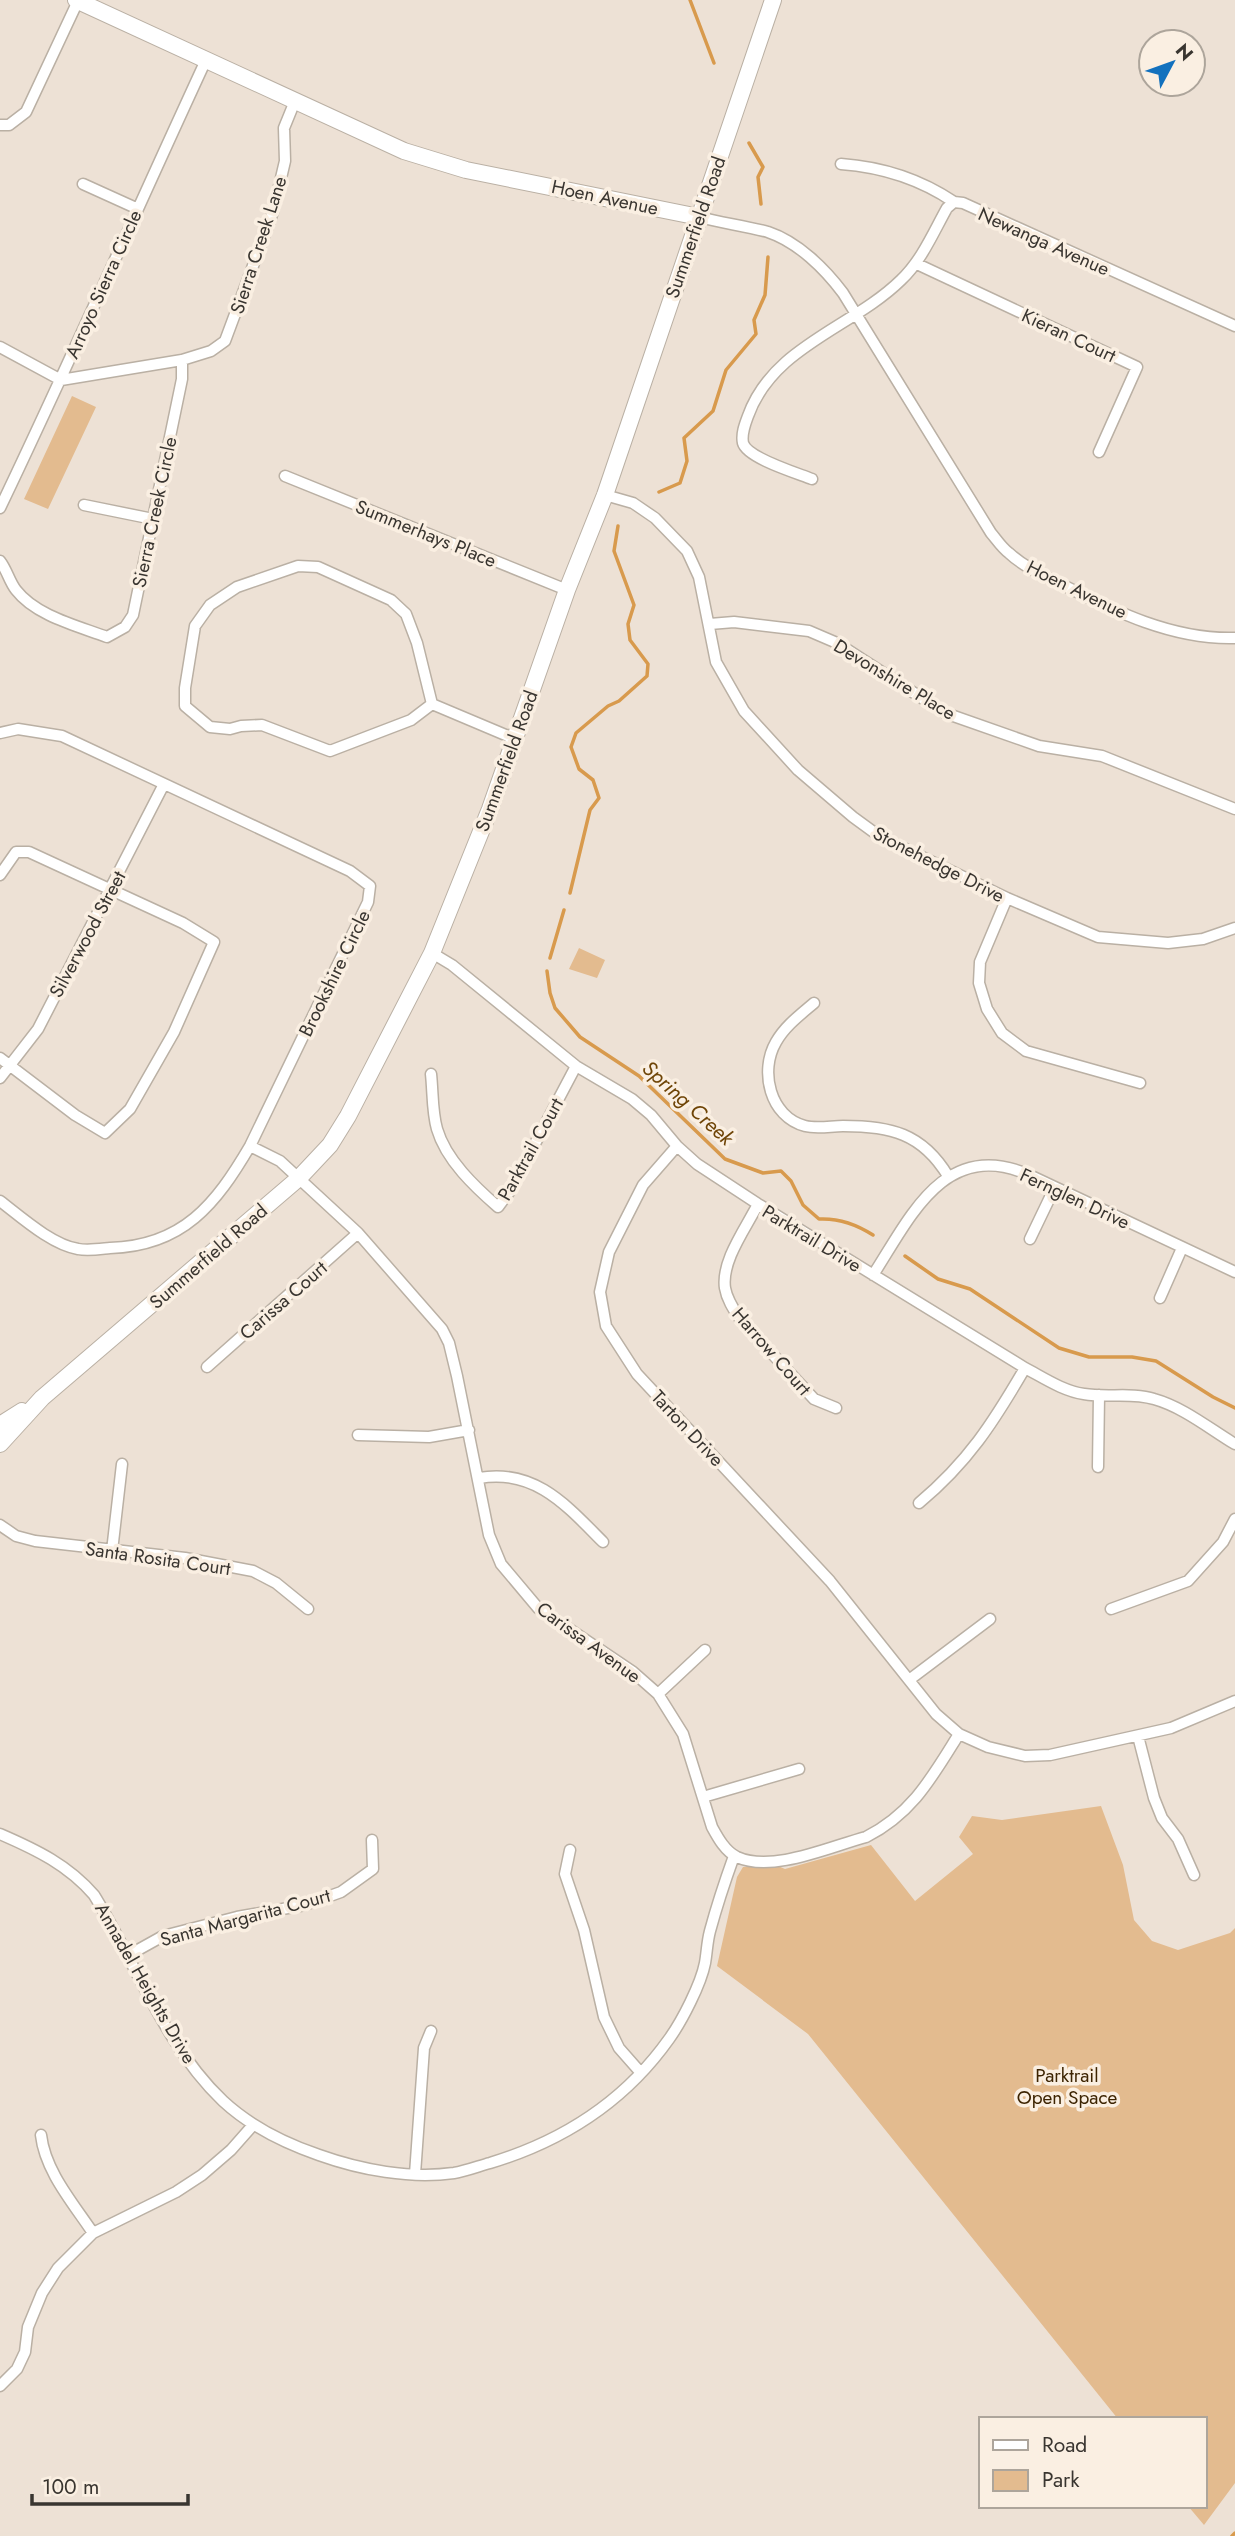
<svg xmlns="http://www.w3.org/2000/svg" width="1235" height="2536" font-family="Jost,sans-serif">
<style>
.green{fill:#e3bb8f}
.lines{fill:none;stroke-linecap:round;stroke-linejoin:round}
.stream{stroke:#d89a4d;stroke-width:3.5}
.street-casing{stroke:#bab0a4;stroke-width:13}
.secondary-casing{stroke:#bab0a4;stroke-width:18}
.street{stroke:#fff;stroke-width:10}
.secondary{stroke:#fff;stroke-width:16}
.labels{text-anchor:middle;stroke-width:7;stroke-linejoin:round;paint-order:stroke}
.street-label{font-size:19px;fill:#393530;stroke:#faefe2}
.park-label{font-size:19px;fill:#3d2402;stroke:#faefe2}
.water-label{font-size:21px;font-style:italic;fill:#6f4507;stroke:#faefe2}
</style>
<rect width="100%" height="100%" fill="#ede1d5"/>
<path class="green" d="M72 396 96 407 48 509 24 499Z
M579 948 605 960 597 978 569 969Z
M1101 1806 1123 1865 1134 1920 1152 1941 1178 1950 1230 1933 1235 1928V2483L1204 2525 1188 2506H1205V2419H1118L808 2034 717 1966 737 1877 743 1867 778 1866 785 1869 871 1845 915 1901 973 1854 959 1837 972 1816 1002 1820Z"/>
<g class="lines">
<path class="stream" d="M690 0 714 63
M749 143 763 167 758 177 761 204
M659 492 680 483 687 461 684 438 713 411 726 370 756 334 754 320 765 295 768 257
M570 893 590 810 599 798 593 780 579 769 571 747 576 733 608 706 619 701 647 676 648 664 630 640 628 624 634 605 614 551 618 526
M550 958 564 910
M547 971 550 993 555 1008 580 1037 639 1076 725 1159 763 1173 781 1171 791 1181 803 1205 819 1219C839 1218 856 1224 873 1235
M905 1256 938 1279 970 1289 1059 1348 1089 1357H1132L1156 1361 1213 1397 1235 1408
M1232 2536 1235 2533"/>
<defs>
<path id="street" d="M0 125H9L26 112 78 1
M841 164C882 167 920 179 954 202
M83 184 136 208
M699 217C722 223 746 226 768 232 798 242 825 269 843 293L991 533C997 540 1002 548 1009 553 1024 567 1043 575 1061 584 1114 611 1173 640 1235 638
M917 264 1137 367 1099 452
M0 347 61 380 182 360 211 351 225 341 273 212 285 161 284 128 295 101
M285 476 567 590
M812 479C797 473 747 458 743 443 741 434 745 424 748 416 773 346 852 328 901 280 922 260 933 233 947 208L954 202 963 203 1235 326
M605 495 633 503 655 518 687 551 699 577 716 662 744 711 798 770 853 817 879 836 1007 898 1098 937 1168 943 1203 939 1235 928
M84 505 153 519
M0 508C71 360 137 209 206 60
M0 561C7 570 9 581 16 590 36 616 78 626 107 637L125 627 133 615 182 379V360
M298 566 318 567 391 600 406 614 417 643 432 704 411 720 330 751 262 725 241 726 230 729 210 727 185 706V688L195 626 210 605 237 587Z
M710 624 734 622 809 631 837 643 945 713 1039 746 1102 756 1235 809
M432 704 515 739
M0 733 18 729 62 736 350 871 370 886 368 902 250 1146C216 1204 183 1246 110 1248 100 1249 88 1251 78 1249 52 1245 21 1217 0 1201
M0 875 16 852H29L183 923 214 942 174 1032 130 1109 105 1133 75 1115 0 1058
M1007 898 980 962 979 983 987 1009 1002 1033 1026 1051 1140 1083
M432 953 452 965 576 1066 632 1099 651 1115 677 1146 697 1164 758 1204 1025 1368C1044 1378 1063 1391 1084 1394 1107 1398 1132 1392 1154 1399 1183 1407 1210 1429 1235 1444
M814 1003C800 1015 785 1026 776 1042 759 1071 770 1117 805 1126 817 1129 831 1126 843 1126 890 1126 922 1133 948 1176
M431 1074C433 1092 432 1112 437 1129 446 1160 475 1187 498 1207L510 1191 576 1066
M0 1078 38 1029 164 784
M250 1146 280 1161 358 1233 442 1329 449 1343 457 1376 489 1535 501 1564 538 1608 633 1672 658 1694 683 1734 712 1827C718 1838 725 1851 737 1857 772 1873 829 1847 866 1837 913 1813 932 1777 959 1734
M677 1146 643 1185 609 1252 600 1292 606 1326 637 1374 830 1581 936 1714 959 1734 988 1747 1025 1756 1050 1755 1171 1728 1235 1701
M758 1204C746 1228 721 1261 725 1288 727 1300 734 1310 740 1319L814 1399 836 1408
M1030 1239 1054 1189
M873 1275C910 1218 944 1139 1027 1174L1235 1272
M1160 1298 1182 1248
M207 1367 358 1233
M358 1435 429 1437 469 1430
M1098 1467 1099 1395
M479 1478C535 1468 567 1506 603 1542
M919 1503C968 1462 993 1423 1025 1368
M0 1525 16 1536 35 1541 185 1558 253 1571 276 1583 308 1609
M112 1551 122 1464
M1111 1609 1188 1581 1223 1542 1235 1519
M909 1680 990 1619
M658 1694 705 1650
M1138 1736 1154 1798 1162 1818 1178 1839 1194 1875
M703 1797 799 1769
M0 1834C37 1850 68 1865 94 1895 136 1963 164 2045 223 2101 250 2126 284 2143 319 2155 361 2170 410 2179 454 2173 466 2171 479 2166 490 2163 563 2141 625 2101 669 2039 682 2021 701 1984 705 1963 707 1952 707 1942 710 1931 717 1905 725 1881 734 1856
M570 1850 565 1874 584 1930 604 2017 619 2048 641 2073
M127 1956 163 1936 237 1917 305 1905 341 1892 373 1869 372 1840
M41 2135C45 2171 73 2203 93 2233
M415 2174 424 2048 431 2031
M0 2386 17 2369 25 2352 28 2327 42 2293 58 2268 93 2233 176 2192 202 2175 231 2150 253 2125"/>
<path id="secondary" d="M76 0 404 151 466 170 699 217
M0 1425 22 1411
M0 1444 42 1398 299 1178 330 1145 348 1116 432 953 490 809 567 590 605 495 773 0"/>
</defs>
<use href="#street" class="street-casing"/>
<use href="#secondary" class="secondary-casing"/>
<use href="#street" class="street"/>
<use href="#secondary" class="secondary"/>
</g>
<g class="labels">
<g class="street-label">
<text transform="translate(605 197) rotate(12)" y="7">Hoen Avenue</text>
<text transform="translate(695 227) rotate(-71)" y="7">Summerfield Road</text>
<text transform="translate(1044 241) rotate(24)" y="7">Newanga Avenue</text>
<text transform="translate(258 245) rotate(-72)" y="7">Sierra Creek Lane</text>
<text transform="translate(103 284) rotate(-66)" y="7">Arroyo Sierra Circle</text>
<text transform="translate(1069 335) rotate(25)" y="7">Kieran Court</text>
<text transform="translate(154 512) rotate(-78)" y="7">Sierra Creek Circle</text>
<text transform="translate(426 533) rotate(22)" y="7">Summerhays Place</text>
<text transform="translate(1077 589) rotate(26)" y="7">Hoen Avenue</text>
<text transform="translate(895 679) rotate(31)" y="7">Devonshire Place</text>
<text transform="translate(506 761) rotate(-70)" y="7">Summerfield Road</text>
<text transform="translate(939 864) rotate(27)" y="7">Stonehedge Drive</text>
<text transform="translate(87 934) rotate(-62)" y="7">Silverwood Street</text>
<text transform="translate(334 973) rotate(-64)" y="7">Brookshire Circle</text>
<text transform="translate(530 1149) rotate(-61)" y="7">Parktrail Court</text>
<text transform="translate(1075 1198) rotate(25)" y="7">Fernglen Drive</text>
<text transform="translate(812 1238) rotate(31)" y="7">Parktrail Drive</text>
<text transform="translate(208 1256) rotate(-41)" y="7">Summerfield Road</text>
<text transform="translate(283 1300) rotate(-41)" y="7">Carissa Court</text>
<text transform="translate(772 1351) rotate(49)" y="7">Harrow Court</text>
<text transform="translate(688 1428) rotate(47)" y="7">Tarton Drive</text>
<text transform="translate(158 1558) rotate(8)" y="7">Santa Rosita Court</text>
<text transform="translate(589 1642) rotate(36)" y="7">Carissa Avenue</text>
<text transform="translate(245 1917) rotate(-15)" y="7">Santa Margarita Court</text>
<text transform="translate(146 1983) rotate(60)" y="7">Annadel Heights Drive</text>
</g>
<g class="park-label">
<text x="1067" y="2082">Parktrail<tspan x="1067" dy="22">Open Space</tspan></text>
</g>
<g class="water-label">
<text transform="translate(688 1103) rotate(42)" y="7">Spring Creek</text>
</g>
</g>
<rect x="979" y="2417" width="228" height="91" fill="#faefe2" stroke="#ada59b" stroke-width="2"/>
<rect x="993" y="2440" width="35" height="10" fill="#ffffff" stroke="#ada59b" stroke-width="2"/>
<text x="1042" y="2452" font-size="21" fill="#393530">Road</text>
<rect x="993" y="2470" width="35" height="21" fill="#e3bb8f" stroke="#ada59b" stroke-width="2"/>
<text x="1042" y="2487" font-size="21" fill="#393530">Park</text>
<g transform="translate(1172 63) rotate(49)"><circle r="33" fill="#faefe2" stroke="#ada59b" stroke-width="2"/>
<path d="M0-5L12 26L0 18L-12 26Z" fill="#1271be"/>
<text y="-10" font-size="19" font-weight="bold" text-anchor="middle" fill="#393530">N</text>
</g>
<path d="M32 2494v10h156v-10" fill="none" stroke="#393530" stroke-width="3.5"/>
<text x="42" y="2494" font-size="21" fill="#393530" stroke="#faefe2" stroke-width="5" paint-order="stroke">100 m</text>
</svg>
